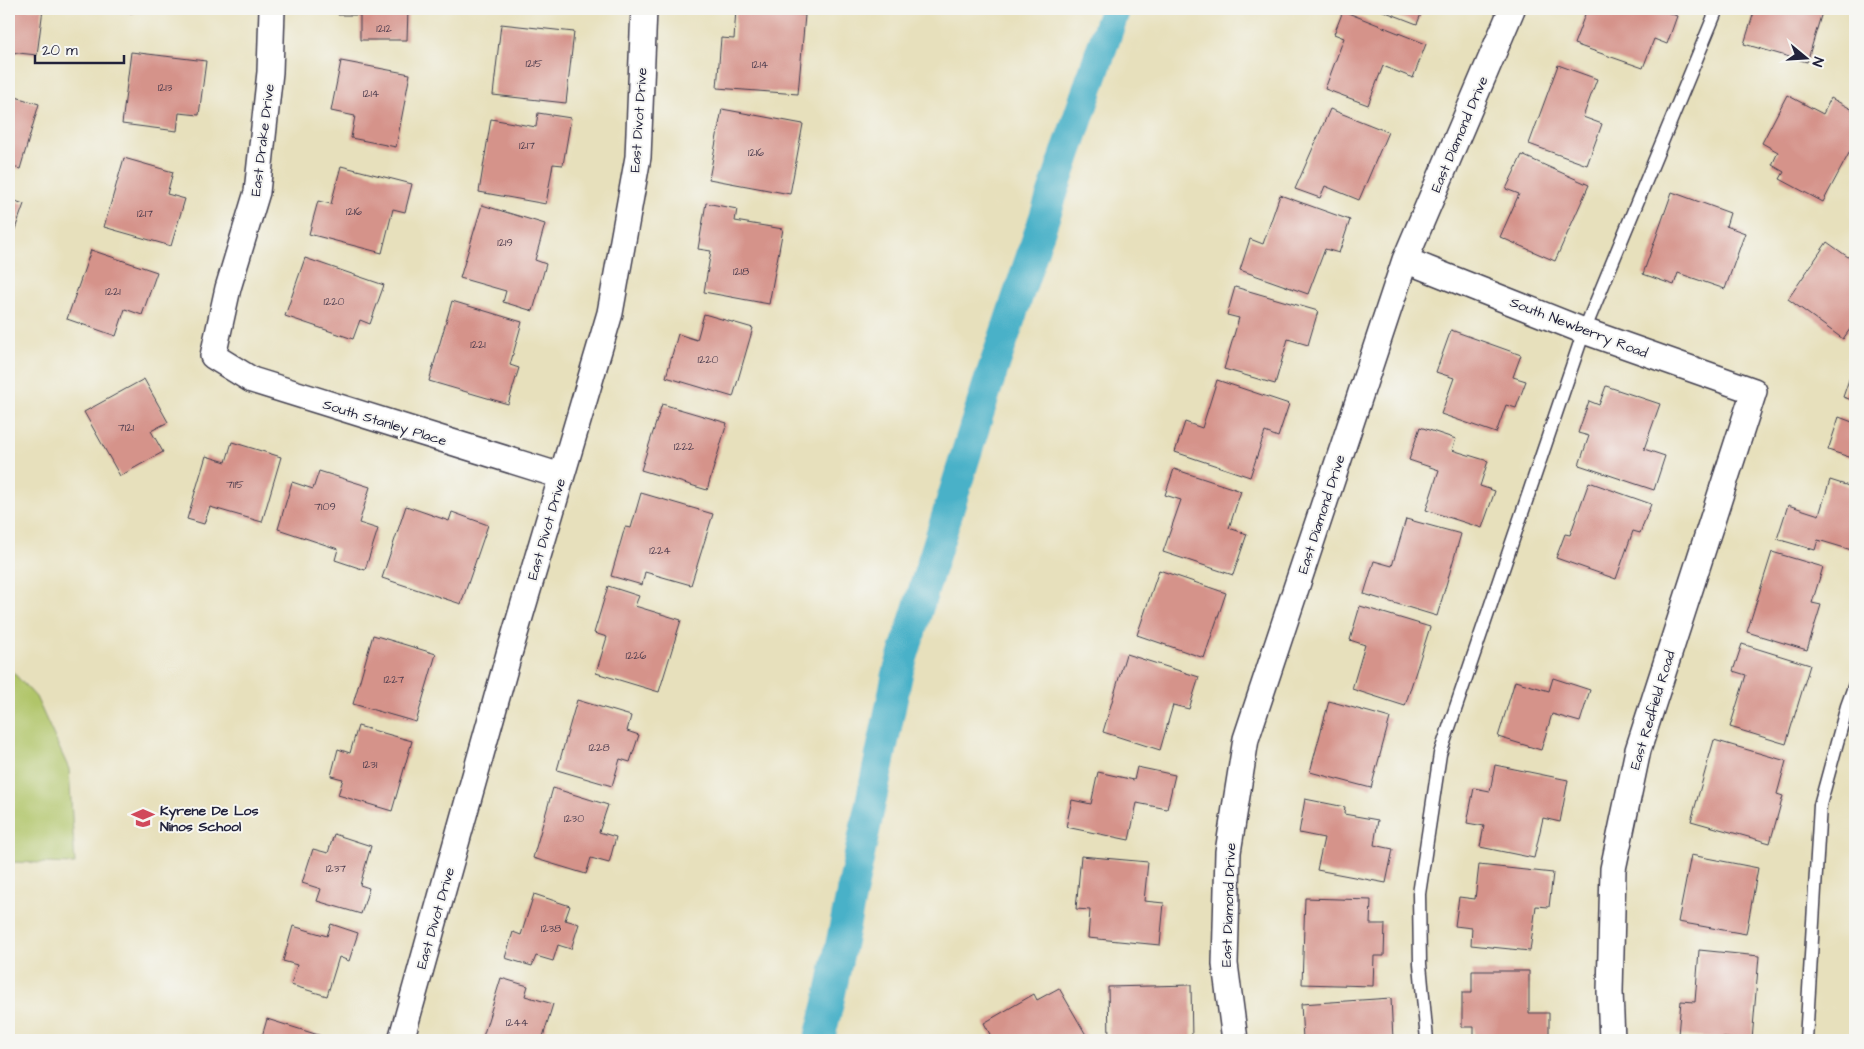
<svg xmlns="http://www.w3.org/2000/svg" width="1864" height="1049" font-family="'Architects Daughter',sans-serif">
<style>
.green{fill:#b0c569;stroke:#697452}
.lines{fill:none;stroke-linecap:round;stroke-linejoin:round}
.canal{stroke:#49b1c8;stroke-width:31}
.building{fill:#d5938a}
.service-casing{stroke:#403e4e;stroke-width:15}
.minor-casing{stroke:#403e4e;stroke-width:28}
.service{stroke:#fff;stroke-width:12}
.minor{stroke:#fff;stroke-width:25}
.labels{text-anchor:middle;stroke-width:4;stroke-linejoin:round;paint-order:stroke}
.number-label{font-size:11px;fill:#4f3e4f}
.street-label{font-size:14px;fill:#22223b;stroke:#f6f6f2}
.poi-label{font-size:14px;font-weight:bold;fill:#22223b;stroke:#f6f6f2;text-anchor:start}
</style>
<rect width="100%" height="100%" fill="#f6f6f2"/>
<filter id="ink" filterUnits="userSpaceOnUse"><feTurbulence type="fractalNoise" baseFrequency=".02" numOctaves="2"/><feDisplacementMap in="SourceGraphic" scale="10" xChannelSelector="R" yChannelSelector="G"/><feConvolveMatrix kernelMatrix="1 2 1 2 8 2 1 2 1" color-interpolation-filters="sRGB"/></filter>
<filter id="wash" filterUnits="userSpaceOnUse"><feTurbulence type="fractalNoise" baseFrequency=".0096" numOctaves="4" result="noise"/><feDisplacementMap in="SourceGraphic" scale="20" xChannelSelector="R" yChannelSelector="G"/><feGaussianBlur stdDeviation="1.12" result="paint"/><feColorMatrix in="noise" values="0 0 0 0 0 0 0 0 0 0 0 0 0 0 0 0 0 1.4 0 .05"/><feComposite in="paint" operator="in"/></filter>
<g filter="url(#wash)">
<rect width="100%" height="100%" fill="#e7e0bc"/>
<path class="green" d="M9 668 36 697 69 769 75 864 9 862Z"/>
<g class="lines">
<path class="canal" d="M819 1040 828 1005 898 672 987 387 1115 9"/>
</g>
<g id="blocks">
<path class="building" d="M9 9H43L37 55 9 52Z
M128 9H160V10L128 13Z
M338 9H408L407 40H360V15H338Z
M736 9 805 15 798 94 717 88 721 38 734 39Z
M1378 9H1423L1417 24Z
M1587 9H1665L1664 11 1677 16 1667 44 1654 39 1643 68 1574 44Z
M1755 9H1823L1807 62 1744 44Z
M1343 11 1426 44 1413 78 1383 66 1368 105 1325 89 1344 38 1334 34Z
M501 24 574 32 566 103 493 95Z
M131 52 206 61 199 115 179 113 177 131 122 124Z
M341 61 410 74 396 147 351 138 355 116 331 111Z
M1558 65 1597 79 1583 117 1602 124 1587 165 1529 144Z
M9 95 39 104 20 169 9 166Z
M1787 95 1823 114 1831 98 1855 111V142L1823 202 1780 179 1784 172 1772 165 1778 152 1762 143Z
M722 109 803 124 790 194 709 179Z
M1330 109 1388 132 1359 200 1325 186 1320 198 1295 189Z
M538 113 571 118 563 165 553 164 546 204 479 192 491 119 536 127Z
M1522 155 1589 185 1555 261 1500 237 1519 194 1506 189Z
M124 158 173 172 167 194 185 199 171 246 104 227Z
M341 166 412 184 405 212 393 209 382 253 309 234 318 201 331 204Z
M1672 192 1730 213 1726 226 1745 233 1725 289 1678 273 1674 285 1643 274Z
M1280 195 1350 220 1339 253 1325 249 1308 294 1240 270 1250 239 1263 244Z
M9 199 24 204 9 246Z
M706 203 737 209 735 221 783 229 769 304 704 292 711 251 698 249Z
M482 205 545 224 535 260 546 264 533 311 503 302 506 291 460 278Z
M1827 242 1855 262V322L1843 339 1788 299Z
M91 250 157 272 142 315 125 309 116 336 67 319Z
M305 258 384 285 370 324 360 320 353 339 285 316Z
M1235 287 1318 311 1308 345 1288 339 1275 384 1224 369 1239 318 1227 315Z
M452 301 522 322 510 365 519 368 508 404 429 381Z
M704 314 753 328 733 397 666 377 678 334 697 340Z
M1451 330 1521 355 1513 377 1526 381 1516 408 1506 405 1496 433 1441 414 1454 378 1436 372Z
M1853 368 1855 369V401L1843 397Z
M144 379 168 422 151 431 163 452 120 476 84 412Z
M1217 380 1289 404 1278 437 1265 432 1250 477 1175 452 1185 422 1202 428Z
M1606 386 1660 404 1644 449 1665 456 1654 490 1579 465 1589 436 1578 433 1589 401 1599 405Z
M662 404 727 423 707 490 641 470Z
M1839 417 1855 423V459L1828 450Z
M1420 427 1456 439 1452 450 1488 461 1480 486 1495 491 1482 528 1426 510 1439 470 1409 460Z
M232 442 281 457 262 522 210 507 204 524 187 519 206 456 226 462Z
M1174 469 1241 491 1229 528 1247 534 1233 575 1163 552 1181 500 1165 495Z
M319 471 370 487 359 523 378 529 365 570 335 560 338 549 278 529 292 482 313 489Z
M1830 480 1855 488V551L1818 540 1815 550 1777 539 1788 505 1819 515Z
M1589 482 1651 504 1640 533 1633 531 1616 579 1556 558 1565 534 1570 535Z
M641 493 713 514 691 585 645 572 642 585 611 576 625 527 631 528Z
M406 506 449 521 452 512 488 525 461 604 382 578Z
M1406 519 1461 534 1437 616 1364 594 1374 561 1392 566Z
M1772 552 1823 567 1812 603 1821 605 1807 650 1747 632Z
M1159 570 1226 593 1204 658 1137 635Z
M608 586 639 596 635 606 681 620 659 692 596 673 607 637 594 633Z
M1360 606 1430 627 1405 706 1352 689 1365 645 1350 640Z
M373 635 436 654 416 722 353 704Z
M1742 644 1810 665 1786 744 1730 727 1746 675 1733 671Z
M1126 654 1199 677 1189 709 1173 705 1160 750 1103 732Z
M1553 678 1590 690 1580 722 1552 714 1541 750 1498 737 1515 681 1549 691Z
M577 700 631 716 627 731 639 735 630 762 620 759 612 786 557 770Z
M1329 701 1390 718 1371 788 1310 772Z
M358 726 412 741 392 811 338 795 343 779 331 776 338 749 350 753Z
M1714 740 1786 761 1777 794 1783 796 1770 843 1691 821Z
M1495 765 1568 780 1560 822 1543 818 1534 858 1480 847 1484 826 1467 823 1474 788 1490 791Z
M1137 767 1175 775 1167 809 1137 803 1129 840 1066 827 1072 800 1091 804 1098 772 1134 780Z
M553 788 608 805 599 832 616 837 609 863 591 858 586 874 533 858Z
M1305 799 1345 807 1344 814 1378 820 1374 845 1393 849 1386 883 1317 870 1324 838 1299 833Z
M334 834 371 846 360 885 369 888 361 914 317 901 321 889 302 883 313 849 328 853Z
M1691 855 1758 868 1746 934 1678 922Z
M1081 856 1148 862 1144 901 1164 903 1160 945 1088 938 1090 910 1076 909Z
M1479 865 1553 873 1549 907 1536 906 1530 951 1471 945 1472 928 1455 926 1459 897 1475 899Z
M534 894 570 906 565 920 579 924 571 949 558 945 553 961 536 956 532 966 505 958 513 932 521 935Z
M1305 898 1371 900 1370 924H1385L1384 956H1374L1373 986 1302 984Z
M331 924 358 933 349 961 339 957 327 996 291 985 297 965 283 961 293 926 327 936Z
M1699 950 1759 956 1752 1040 1678 1035 1681 1001 1695 1002Z
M1472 971H1529V1013H1549V1040H1474V1027H1462V993H1472Z
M501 978 528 986 525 996 553 1004 542 1040H482Z
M1191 985 1192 1040H1109L1108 987Z
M1059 988 1089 1040H993L984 1023 1034 994 1037 1000Z
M1391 998 1393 1040H1334V1037L1303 1039 1301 1004Z
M267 1019 328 1038 327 1040H261Z"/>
</g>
</g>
<g filter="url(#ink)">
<use href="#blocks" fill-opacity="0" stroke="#403e4e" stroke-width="1"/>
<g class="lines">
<defs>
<path id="service" d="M1427 1040 1420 964 1419 894 1440 754 1584 331 1717 9
M1806 1040 1820 805 1847 706 1855 684"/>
<path id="minor" d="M272 9 270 72 257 192 228 288 213 356 252 380 561 476
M1405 260 1584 331 1754 391 1638 750 1613 869 1610 992 1612 1040
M401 1040 509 654 610 313 638 157 644 9
M1235 1040 1225 964 1228 852 1246 739 1405 260 1512 9"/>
</defs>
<use href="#service" class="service-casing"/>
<use href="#minor" class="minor-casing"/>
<use href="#service" class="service"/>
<use href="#minor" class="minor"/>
</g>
</g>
<defs>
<symbol id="school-bare" viewBox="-9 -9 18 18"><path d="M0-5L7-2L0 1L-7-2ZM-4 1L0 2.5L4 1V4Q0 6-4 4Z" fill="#d1495b" stroke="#f6f6f2" stroke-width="2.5" paint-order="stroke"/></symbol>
</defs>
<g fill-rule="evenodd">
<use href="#school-bare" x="127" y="802" width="32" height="32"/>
</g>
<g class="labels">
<g class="number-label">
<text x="384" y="32">1212</text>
<text x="534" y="67">1215</text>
<text x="760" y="68">1214</text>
<text x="165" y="91">1213</text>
<text x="371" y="97">1214</text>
<text x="527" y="149">1217</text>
<text x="756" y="156">1216</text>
<text x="354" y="215">1216</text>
<text x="145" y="217">1217</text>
<text x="505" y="246">1219</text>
<text x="741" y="275">1218</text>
<text x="113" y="295">1221</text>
<text x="334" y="305">1220</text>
<text x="478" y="348">1221</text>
<text x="708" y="363">1220</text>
<text x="126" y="431">7121</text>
<text x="684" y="450">1222</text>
<text x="235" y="488">7115</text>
<text x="325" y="510">7109</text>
<text x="660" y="554">1224</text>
<text x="636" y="659">1226</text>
<text x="394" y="683">1227</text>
<text x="599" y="751">1228</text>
<text x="370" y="768">1231</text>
<text x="574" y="822">1230</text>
<text x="336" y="872">1237</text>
<text x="551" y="932">1238</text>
<text x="517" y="1026">1244</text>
</g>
<g class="street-label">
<text transform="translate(638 120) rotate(-86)" y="5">East Divot Drive</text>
<text transform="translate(1459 134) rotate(-67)" y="5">East Diamond Drive</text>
<text transform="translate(262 140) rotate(-83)" y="5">East Drake Drive</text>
<text transform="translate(1579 327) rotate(21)" y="5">South Newberry Road</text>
<text transform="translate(385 422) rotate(17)" y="5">South Stanley Place</text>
<text transform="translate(1321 514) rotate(-72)" y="5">East Diamond Drive</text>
<text transform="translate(546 529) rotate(-74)" y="5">East Divot Drive</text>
<text transform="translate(1652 710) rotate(-73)" y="5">East Redfield Road</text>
<text transform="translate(1228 905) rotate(-88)" y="5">East Diamond Drive</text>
<text transform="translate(435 918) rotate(-74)" y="5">East Divot Drive</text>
</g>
<g class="poi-label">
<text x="160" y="815">Kyrene De Los<tspan x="160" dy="16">Ninos School</tspan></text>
</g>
</g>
<rect width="1864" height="1049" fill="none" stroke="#f6f6f2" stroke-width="30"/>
<g transform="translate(1806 58) rotate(108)" stroke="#f6f6f2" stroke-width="4" paint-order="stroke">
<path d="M0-4L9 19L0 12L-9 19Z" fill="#22223b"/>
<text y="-8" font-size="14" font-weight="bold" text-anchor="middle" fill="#22223b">N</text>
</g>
<path d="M35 55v8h89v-8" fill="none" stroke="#22223b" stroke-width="2.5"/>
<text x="42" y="55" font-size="15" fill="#22223b" stroke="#f6f6f2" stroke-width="4" paint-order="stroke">20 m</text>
</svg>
